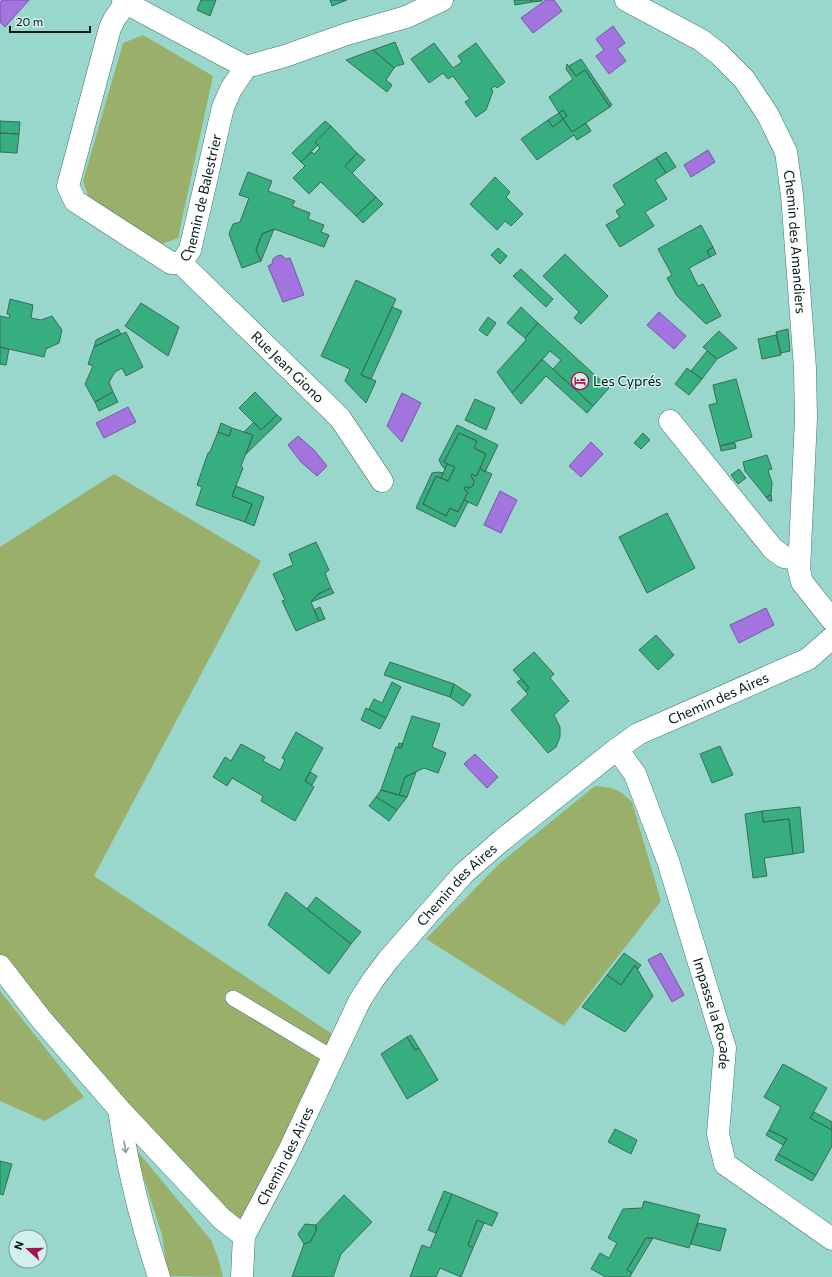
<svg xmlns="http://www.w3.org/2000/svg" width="832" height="1277" font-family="Commissioner,sans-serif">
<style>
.green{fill:#9ab06a}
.water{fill:#a374df;stroke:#7359a3}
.building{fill:#36ae7f;stroke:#3c6b55}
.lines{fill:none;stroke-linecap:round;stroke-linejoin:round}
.service-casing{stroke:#3e7970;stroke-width:16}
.minor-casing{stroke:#3e7970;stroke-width:23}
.service{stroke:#fff;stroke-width:15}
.minor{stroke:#fff;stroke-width:22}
.oneway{stroke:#8d9897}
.labels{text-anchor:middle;stroke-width:3;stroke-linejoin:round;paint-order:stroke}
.street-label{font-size:14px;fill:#021a17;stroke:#d2f0ea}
.poi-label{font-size:14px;fill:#021a17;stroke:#d2f0ea;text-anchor:start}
</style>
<rect width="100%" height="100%" fill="#99d6cb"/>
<path class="green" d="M143 35 213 76 178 238 162 244 88 196 83 181 123 43Z
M114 474 261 561 94 876 341 1040 244 1236 0 966V547Z
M595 786C614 788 618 788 632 802L661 901 564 1026 426 939 500 863Z
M0 991 84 1097 45 1121 0 1101Z
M134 1147 211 1240 218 1258 223 1277 168 1276 162 1235Z"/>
<path class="water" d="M2 0H29L5 27 0 22V3Z
M546 0H554L562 11 533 33 521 18Z
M613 26 625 43 617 49 626 61 609 74 596 56 604 50 596 39Z
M708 150 715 162 691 177 684 165Z
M281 255 286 259 290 258 304 295 283 302 268 266 272 264 273 259 277 256Z
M659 312 686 336 674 349 647 325Z
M402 393 421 403 402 442 387 426Z
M128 407 136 422 104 438 96 423Z
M298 436 314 450 327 466 317 476 301 462 288 445Z
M591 442 603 454 581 477 569 466Z
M500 491 517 500 501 533 484 525Z
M766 608 774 625 739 643 730 625Z
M475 754 498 777 487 788 464 764Z
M661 953 684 995 672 1002 648 960Z"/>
<path class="building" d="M201 0H216L210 16 197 10Z
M330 0H347L332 6Z
M514 0H531L532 2 515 5Z
M531 0H542V1L532 2Z
M395 42 404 64 396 66 394 68 373 50Z
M434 43 453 68 462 62 458 56 476 43 505 82 497 88 495 86 491 89 493 91 486 110 476 117 465 102 470 99 453 76 448 79 443 73 429 83 411 59Z
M373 50 394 68 386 80 392 85 387 92 346 60Z
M581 59 612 105 610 107 585 70 576 76 569 66Z
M567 64 576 76 585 70 610 107 572 132 563 119 567 116 563 110 559 113 549 97 573 79 566 69Z
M563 110 567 116 563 119 559 113Z
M559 113 563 119 553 127 548 120Z
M563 119 572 132 586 123 591 131 577 140 574 135 537 160 521 139 548 120 553 127Z
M0 121 20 122 19 134 0 133Z
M325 121 331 126 315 142 318 145 301 162 292 153Z
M331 126 357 153 345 166 376 197 356 216 321 182 309 194 293 178 305 166 301 162 312 152 314 154 320 148 315 142Z
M0 133 19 134 17 153 0 152Z
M666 152 676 167 666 173 656 158Z
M357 153 365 160 352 173 345 166Z
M656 158 666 173 655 180 667 199 645 212 654 226 620 247 606 225 620 217 616 211 625 205 613 185Z
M248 172 272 181 268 191 295 201 292 206 310 213 308 219 324 225 321 232 329 235 324 247 274 229 262 234 256 250 261 261 242 268 229 234 233 224 240 222 249 198 239 195Z
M495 177 510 192 506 197 523 214 511 226 505 221 497 230 470 204Z
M376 197 383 204 363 223 356 216Z
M701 225 713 247 707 251 710 257 689 268 698 286 703 284 721 316 706 324 677 296 667 278 672 275 658 249Z
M274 229 261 261 256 250 262 234Z
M713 247 716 254 710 257 707 251Z
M498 248 507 256 500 264 491 255Z
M565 254 608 296 581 324 574 318 579 312 543 276Z
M521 269 553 299 546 307 513 276Z
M356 280 396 299 361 375 376 381 366 403 345 381 350 369 321 356Z
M10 299 33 305 31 318 41 320 52 316 62 330 59 343 46 349 44 357 0 347V316L9 318 10 315 7 314Z
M141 303 179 327 168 356 125 326Z
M392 307 402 311 371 379 361 375Z
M521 307 538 323 525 338 507 323Z
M488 317 496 323 487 336 479 330Z
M538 323 609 388 593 406 553 369 561 360 550 351 512 393 497 372 526 340 525 338Z
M118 329 121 334 94 347 96 340Z
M788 329 790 351 781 353 776 332Z
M719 331 737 348 717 359 703 347Z
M126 332 143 367 126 376 122 368 115 372 109 382 113 392 95 402 85 384 93 366 88 364 94 347Z
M776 335 781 355 762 359 758 339Z
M0 347 9 349 6 365 0 364Z
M707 351 717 359 702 379 691 371Z
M542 359 593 406 587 413 546 376 521 404 512 393Z
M687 368 702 379 689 395 675 384Z
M736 379 752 437 720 446 709 405 717 403 713 385Z
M113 392 118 402 99 411 95 402Z
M255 392 277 415 261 430 239 408Z
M475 399 495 408 486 430 465 420Z
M277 415 282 419 246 454 253 435 244 432 254 422 261 430Z
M221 423 232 428 229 436 218 432Z
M457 425 498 445 485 472 480 469 486 454 474 448 477 441 459 433 444 462 447 464 445 469 442 466 439 460Z
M232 428 253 435 241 466 243 468 232 496 252 504 245 522 196 505 202 487 197 485 208 453 210 452 218 432 229 436Z
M459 433 477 441 474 448 486 454 477 475 475 476 472 474 471 476 474 481 473 486 469 488 465 487 464 489 468 492 458 512 450 508 446 516 423 504 436 476 448 481 455 467 444 462Z
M643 433 650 440 641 449 634 443Z
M735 443 736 448 721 451 720 446Z
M767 455 772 469 768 470 772 483 771 495 766 497 745 471 743 462Z
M447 464 455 467 448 481 441 478Z
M480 469 492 474 477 506 464 500 468 492 464 489 465 487 469 488 473 486 474 481 471 476 472 474 475 476 477 475Z
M739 469 746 478 738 484 731 475Z
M438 472 443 473 441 478 436 476 423 504 446 516 450 508 458 512 464 500 468 502 455 527 416 508 432 473Z
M236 486 264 497 254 526 245 522 252 504 232 496Z
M771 495 772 501H769L766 497Z
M667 513 695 568 647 593 619 537Z
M316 542 329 570 325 573 331 588 318 594 311 602 319 621 296 631 282 601 285 600 273 574 293 565 289 554Z
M331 588 334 593 311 602 318 594Z
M320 607 325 619 319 621 314 610Z
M656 635 674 655 658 670 639 650Z
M534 652 554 674 550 678 569 701 554 715 560 727V737L556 747 548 753 511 710 528 694 525 691 529 688 513 670Z
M390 662 454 684 450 697 384 675Z
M522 679 529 688 525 691 517 682Z
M392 682 401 687 386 718 369 709 374 699 382 703Z
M454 684 471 695 463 706 450 697Z
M366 708 386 718 380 729 361 720Z
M412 716 440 724 432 747 446 753 438 773 424 768 405 777 399 795 381 790 396 747 401 748Z
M296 732 323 748 305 781 314 787 295 821 261 801 263 796 232 778 227 786 213 777 225 757 231 761 241 744 265 757 263 761 280 770 285 760 282 758Z
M399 743 403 744 401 748 398 747Z
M720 746 733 775 712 783 700 754Z
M310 772 317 776 312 785 305 781Z
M416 772 407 797 399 795 405 777Z
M381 790 399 795 407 797 397 810 376 797Z
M376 797 397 810 389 821 369 806Z
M800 807 804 852 793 854 789 819 763 822 762 811Z
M762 811 763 822 789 819 793 854 764 858 767 876 753 878 745 814Z
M286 892 351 944 329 974 268 925Z
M316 897 361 932 351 944 307 909Z
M624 953 641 965 638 969 635 965 621 985 607 975Z
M635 965 653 996 625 1032 582 1007 607 975 621 985Z
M411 1035 419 1048 415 1050 407 1037Z
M407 1037 415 1050 419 1048 438 1080 407 1099 381 1054Z
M783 1064 827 1088 810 1118 832 1130V1146L816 1175 778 1154 787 1139 769 1130 781 1107 764 1097Z
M814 1112 832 1122V1130L810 1118Z
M615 1129 637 1140 631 1154 608 1142Z
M769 1130 787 1139 783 1145 766 1135Z
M778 1154 816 1175 812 1181 775 1160Z
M0 1161 12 1164 3 1195 0 1194Z
M444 1191 452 1194 436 1233 428 1230Z
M452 1194 498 1213 492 1226 477 1220 468 1245 473 1248 461 1277 440 1268 436 1277H410L422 1245 430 1248Z
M344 1195 372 1222 341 1254 333 1277H292L304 1244 310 1242 316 1231V1225Z
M644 1201 700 1215 689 1248 653 1238H646L627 1270 632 1273 630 1277H606L591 1269 600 1253 609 1258 617 1243 608 1238 623 1209 642 1208Z
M477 1220 484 1223 473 1248 468 1245Z
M698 1223 726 1229 720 1251 691 1244Z
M305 1224 316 1225V1231L310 1242 304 1244 298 1234Z
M646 1238H653L632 1273 627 1270Z"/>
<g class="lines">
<defs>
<path id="service" d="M233 998 333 1058"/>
<g id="minor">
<path d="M123 0 126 3 246 67 285 56 347 34 406 17 442 0"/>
<path id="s1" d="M626 0 701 40 719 54 744 79 768 115 786 152 792 195 805 368 806 418 799 570 802 582 832 620"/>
<path d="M126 3 115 18 110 28 68 186 75 201 171 263H181"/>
<path id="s2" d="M181 263 340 418 382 481"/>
<path id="s3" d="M181 263 190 250 223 107 231 89 246 67"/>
<path d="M670 421 773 549 784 557 799 559"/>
<path id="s4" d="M617 749 635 774 668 861 725 1048 718 1134 725 1164 832 1239"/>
<path d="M0 966 41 1019 119 1109 222 1219 244 1236"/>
<path d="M119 1109C127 1166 141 1222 159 1277"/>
<path id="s5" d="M242 1277 244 1236 288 1153 360 1000 373 980 388 960 464 873 502 840 617 749 638 734 808 659 832 638"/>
</g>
</defs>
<use href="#service" class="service-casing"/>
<use href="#minor" class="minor-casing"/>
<use href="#service" class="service"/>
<use href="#minor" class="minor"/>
</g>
<defs><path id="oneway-shaft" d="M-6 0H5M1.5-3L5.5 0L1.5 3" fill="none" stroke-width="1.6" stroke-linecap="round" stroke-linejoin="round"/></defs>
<use class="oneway" href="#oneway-shaft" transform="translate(125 1147) rotate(81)"/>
<defs>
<symbol id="hotel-ring" viewBox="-11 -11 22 22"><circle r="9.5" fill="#d2f0ea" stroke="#a51452" stroke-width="1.5"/><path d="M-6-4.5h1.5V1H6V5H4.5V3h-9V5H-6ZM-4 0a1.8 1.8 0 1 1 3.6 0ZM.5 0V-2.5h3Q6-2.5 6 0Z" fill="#a51452"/></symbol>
</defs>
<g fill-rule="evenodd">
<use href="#hotel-ring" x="570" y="371" width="20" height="20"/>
</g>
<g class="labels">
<g class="street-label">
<text dy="5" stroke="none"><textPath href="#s3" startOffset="69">Chemin de Balestrier</textPath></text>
<text dy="5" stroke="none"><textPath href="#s1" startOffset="318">Chemin des Amandiers</textPath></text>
<text dy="5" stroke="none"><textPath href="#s2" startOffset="149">Rue Jean Giono</textPath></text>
<text dy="5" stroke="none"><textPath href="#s5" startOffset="779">Chemin des Aires</textPath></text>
<text dy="5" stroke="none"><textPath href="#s5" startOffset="455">Chemin des Aires</textPath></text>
<text dy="5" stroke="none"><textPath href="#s4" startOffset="283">Impasse la Rocade</textPath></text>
<text dy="5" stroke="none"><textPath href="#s5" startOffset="131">Chemin des Aires</textPath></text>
</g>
<g class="poi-label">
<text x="593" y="386">Les Cyprés</text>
</g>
</g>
<g transform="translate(28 1249) rotate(291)"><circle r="19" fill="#d2f0ea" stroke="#7f9a96"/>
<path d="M0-3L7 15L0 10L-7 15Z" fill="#a51452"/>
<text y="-6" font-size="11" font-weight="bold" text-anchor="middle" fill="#021a17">N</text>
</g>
<path d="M10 26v6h80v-6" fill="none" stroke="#021a17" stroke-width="2"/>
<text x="16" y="26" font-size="12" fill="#021a17" stroke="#d2f0ea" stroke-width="3" paint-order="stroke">20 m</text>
</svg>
